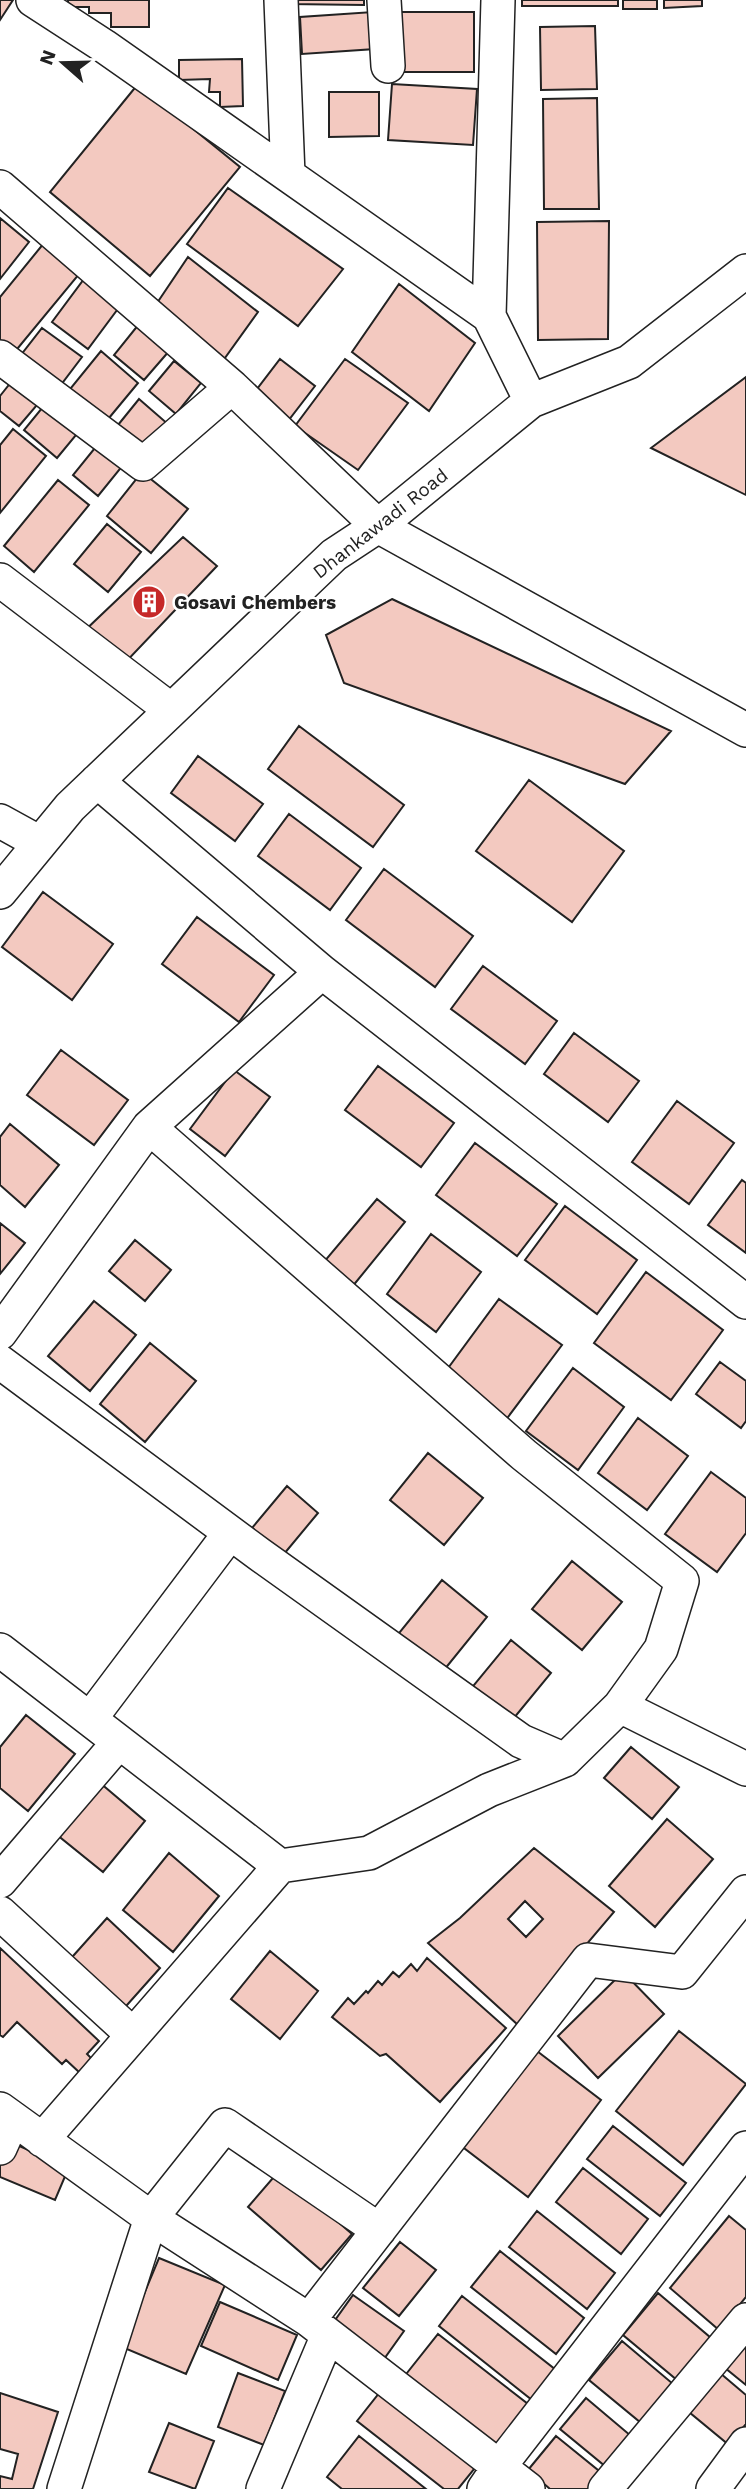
<svg xmlns="http://www.w3.org/2000/svg" width="746" height="2489" font-family="'Work Sans',sans-serif">
<style>
.building{fill:#f3c9c0;stroke:#222;stroke-width:2;fill-rule:evenodd}
.lines{fill:none;stroke-linecap:round;stroke-linejoin:round}
.street-casing{stroke:#222;stroke-width:36}
.street{stroke:#fff;stroke-width:33}
.labels{text-anchor:middle;stroke-width:5;stroke-linejoin:round;paint-order:stroke}
.street-label{font-size:19px;fill:#222;stroke:#fff}
.poi-label{font-size:19px;font-weight:bold;fill:#222;stroke:#fff;text-anchor:start}
</style>
<rect width="100%" height="100%" fill="#fff"/>
<path class="building" d="M0 0H13L0 20Z
M68 0H149V27H111V13H89V7H68Z
M289 0H364V5L289 4Z
M522 0H618V6H522Z
M623 0H657V9H623Z
M664 0H702V6L664 8Z
M373 12 375 49 302 54 300 17Z
M395 12H474V72H396Z
M595 26 597 89 541 90 540 27Z
M242 59 243 106 220 107V92H209L210 79 179 80V60Z
M138 84 240 167 150 276 50 192Z
M392 84 477 89 473 145 388 140Z
M329 92H379V136L329 137Z
M597 98 599 209H544L543 99Z
M228 188 343 269 298 326 187 244Z
M0 218 29 242 0 279Z
M609 221 608 339 538 340 537 222Z
M44 243 80 273 13 354 0 343V297Z
M188 257 258 312 217 369 151 312Z
M87 275 123 302 88 349 52 322Z
M399 284 475 343 429 411 352 352Z
M139 324 170 350 144 380 114 355Z
M42 328 82 357 57 390 17 360Z
M101 351 138 383 104 424 66 394Z
M280 359 315 386 288 421 254 393Z
M345 359 408 403 358 470 295 426Z
M174 361 201 383 176 414 149 391Z
M16 376 43 398 19 426 0 411V396Z
M746 377V495L651 448Z
M139 399 169 425 148 451 118 425Z
M47 402 81 429 57 458 24 430Z
M13 429 46 456 0 513V445Z
M103 438 128 459 98 496 73 475Z
M142 472 188 509 151 553 107 516Z
M58 480 89 505 34 572 4 546Z
M107 524 141 552 108 592 74 564Z
M183 537 217 566 121 667 78 637Z
M392 599 671 731 625 784 344 683 326 635Z
M299 726 404 805 373 847 268 769Z
M198 756 263 804 235 841 171 793Z
M529 780 624 851 572 922 476 851Z
M289 814 361 868 330 910 258 856Z
M384 869 473 936 435 987 346 920Z
M43 892 113 944 72 1000 2 947Z
M197 917 274 975 239 1022 162 964Z
M483 966 557 1021 525 1064 451 1009Z
M574 1033 639 1081 608 1122 544 1074Z
M61 1050 128 1100 94 1145 27 1095Z
M378 1066 454 1123 421 1167 345 1110Z
M234 1070 270 1097 225 1156 190 1129Z
M677 1101 734 1143 689 1204 632 1162Z
M10 1124 59 1165 25 1207 0 1185V1137Z
M475 1143 557 1204 517 1256 436 1195Z
M742 1180 746 1183V1253L708 1225Z
M377 1199 405 1222 352 1287 323 1263Z
M565 1206 637 1260 597 1314 525 1260Z
M0 1223 25 1243 0 1274Z
M431 1234 481 1272 436 1332 387 1294Z
M135 1240 171 1270 145 1301 109 1271Z
M646 1272 723 1330 671 1400 594 1343Z
M499 1299 562 1345 505 1421 443 1375Z
M94 1301 136 1335 90 1391 48 1356Z
M150 1343 196 1381 145 1442 100 1404Z
M720 1362 746 1381V1421L741 1428 696 1394Z
M573 1368 624 1407 578 1470 526 1431Z
M638 1418 688 1456 647 1510 598 1473Z
M428 1453 483 1498 444 1545 390 1500Z
M711 1472 746 1498V1533L717 1572 665 1534Z
M287 1486 318 1513 279 1560 247 1534Z
M572 1561 622 1602 582 1650 532 1609Z
M442 1580 487 1617 440 1675 395 1638Z
M511 1640 551 1673 509 1724 469 1691Z
M26 1715 75 1754 28 1811 0 1788V1747Z
M631 1747 679 1787 652 1819 604 1778Z
M99 1782 145 1821 103 1872 56 1834Z
M667 1819 713 1859 655 1927 609 1886Z
M534 1848 614 1912 518 2025 428 1943 460 1918ZM525 1901 543 1919 526 1937 508 1919Z
M169 1853 219 1896 173 1952 123 1910Z
M107 1918 160 1968 119 2014 65 1965Z
M0 1948 99 2041 87 2054 92 2059 80 2073 66 2060 62 2064 17 2022 3 2037 0 2035Z
M270 1951 318 1991 280 2039 231 1999Z
M427 1958 506 2028 440 2102 386 2054 380 2056 332 2017 348 1998 354 2004 366 1991 368 1993 378 1981 382 1985 393 1972 399 1977 411 1964 417 1971Z
M623 1972 664 2014 598 2078 558 2036Z
M679 2031 746 2084 683 2165 616 2111Z
M533 2048 601 2100 528 2197 460 2145Z
M613 2126 686 2183 660 2216 587 2159Z
M5 2140 69 2167 55 2200 0 2177V2152Z
M583 2168 648 2219 621 2254 556 2202Z
M279 2171 352 2234 321 2270 248 2207Z
M537 2211 615 2273 587 2309 509 2247Z
M729 2216 746 2230V2297L719 2330 670 2288Z
M400 2242 436 2270 399 2316 363 2288Z
M500 2251 584 2318 556 2354 471 2287Z
M159 2258 225 2285 186 2374 122 2347Z
M658 2293 711 2338 677 2380 623 2335Z
M353 2295 404 2331 379 2366 328 2330Z
M462 2296 556 2370 532 2400 439 2326Z
M220 2302 297 2335 278 2380 201 2346Z
M746 2331V2385L719 2363Z
M438 2334 528 2404 493 2449 403 2378Z
M622 2341 679 2389 646 2427 589 2380Z
M238 2373 285 2391 264 2445 218 2427Z
M720 2373 746 2395V2424L729 2445 689 2412Z
M384 2387 479 2463 458 2489H444L357 2421Z
M0 2393 58 2412 33 2489H0V2476L12 2479 18 2454 0 2449Z
M586 2398 637 2441 611 2471 560 2429Z
M169 2423 214 2441 195 2489 149 2472Z
M359 2436 426 2489H342L327 2477Z
M556 2436 609 2479 601 2489H550L528 2470Z"/>
<g class="lines">
<defs>
<path id="street" d="M33 0 104 46 489 316
M281 0 288 175
M384 0 388 66
M498 0 489 316 531 401
M0 187 232 387 378 526 746 730
M0 357 143 464 232 387
M0 580 171 710
M97 781 322 972 746 1302
M0 821 40 843
M0 892 70 807 334 555 378 526 531 401 629 362 746 271
M0 1333 149 1127 322 972
M0 1362 259 1554 521 1741 565 1760 620 1706 661 1649 682 1581 524 1455 149 1127
M0 1650 280 1866
M620 1706 746 1769
M90 1719 230 1533
M0 1881 119 1742
M0 1913 133 2035
M0 2109 151 2218 309 2320 528 2489
M42 2140 280 1866 369 1853 489 1790 565 1760
M0 2148 13 2119
M309 2320 588 1960 682 1972 746 1892
M64 2489 151 2218 225 2125 379 2230
M263 2489 328 2335
M484 2489 499 2467 746 2148
M605 2489 746 2320
M713 2489 746 2444"/>
</defs>
<use href="#street" class="street-casing"/>
<use href="#street" class="street"/>
</g>
<defs>
<symbol id="building-disc" viewBox="-11 -11 22 22"><circle r="9.5" fill="#c62828" stroke="#fff"/><path d="M-4-6H4V6H1V3H-1V6H-4ZM-2.5-4.3h1.7v1.8h-1.7ZM.8-4.3h1.7v1.8H.8ZM-2.5-1h1.7V.8h-1.7ZM.8-1h1.7V.8H.8Z" fill="#fff"/></symbol>
</defs>
<g fill-rule="evenodd">
<use href="#building-disc" x="130" y="583" width="38" height="38"/>
</g>
<g class="labels">
<g class="street-label">
<text transform="translate(380 523) rotate(-38)" y="7">Dhankawadi Road</text>
</g>
<g class="poi-label">
<text x="174" y="609">Gosavi Chembers</text>
</g>
</g>
<g transform="translate(63 63) rotate(290)" stroke="#ffffff" stroke-width="5" paint-order="stroke">
<path d="M0-5L12 26L0 18L-12 26Z" fill="#222222"/>
<text y="-10" font-size="19" font-weight="bold" text-anchor="middle" fill="#222222">N</text>
</g>
</svg>
